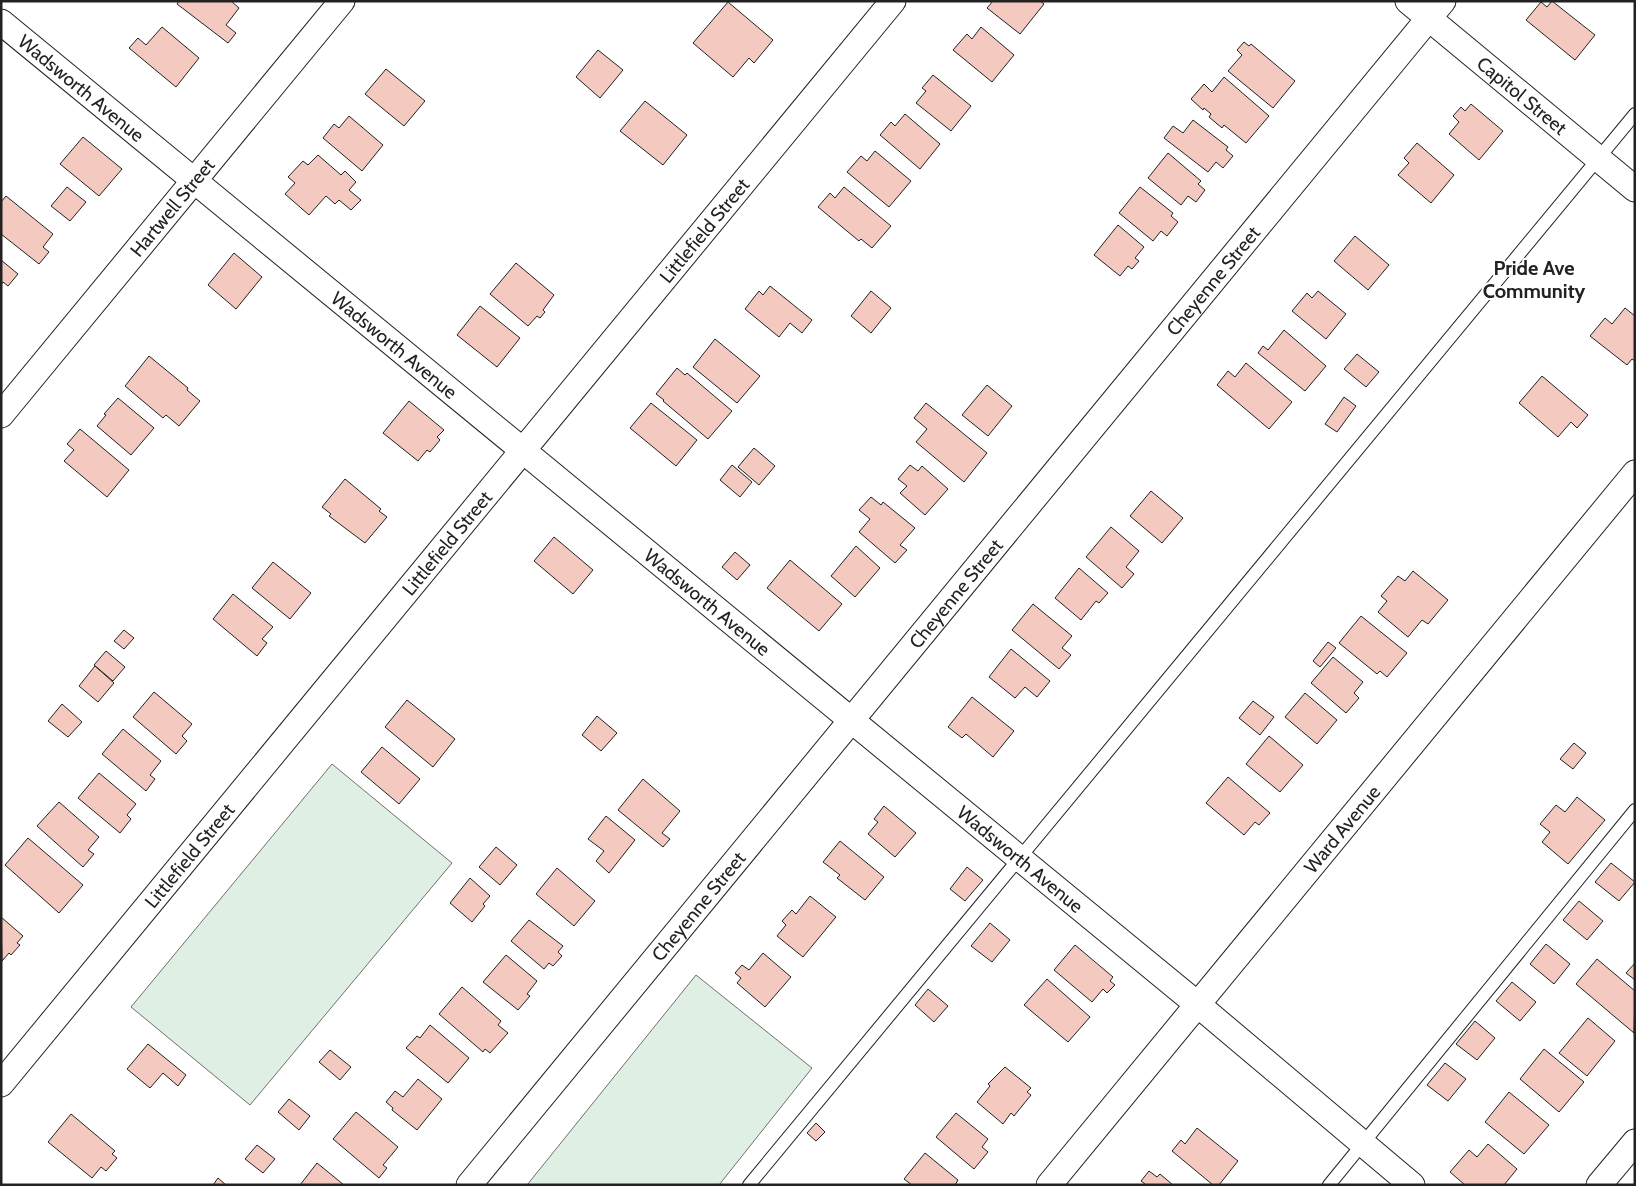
<svg xmlns="http://www.w3.org/2000/svg" width="1636" height="1186" font-family="Cabin,sans-serif">
<style>
.green{fill:#e0efe3;stroke:#6f6f6f}
.building{fill:#f3c9c0;stroke:#222}
.lines{fill:none;stroke-linecap:round;stroke-linejoin:round}
.service-casing{stroke:#222;stroke-width:14}
.minor-casing{stroke:#222;stroke-width:27}
.service{stroke:#fff;stroke-width:12}
.minor{stroke:#fff;stroke-width:25}
.labels{text-anchor:middle;stroke-width:4;stroke-linejoin:round;paint-order:stroke}
.street-label{font-size:19px;fill:#222;stroke:#fff}
.neighbourhood-label{font-size:20px;font-weight:bold;fill:#222;stroke:#fff}
</style>
<rect width="100%" height="100%" fill="#fff"/>
<path class="green" d="M332 764 452 863 250 1105 131 1007Z
M696 975 812 1068 719 1185H527Z"/>
<path class="building" d="M179 1H231L239 8 226 25 236 33 228 43 177 4Z
M993 1H1040L1044 4 1020 34 987 8Z
M1552 1 1595 35 1575 60 1526 20 1541 2 1547 7Z
M728 2 773 40 754 63 749 58 733 77 693 43Z
M162 27 199 58 176 87 129 48 138 38 146 45Z
M981 27 1014 55 992 82 953 50 967 34 972 39Z
M1244 42 1249 46 1251 44 1295 81 1273 108 1228 71 1242 55 1237 50Z
M598 50 623 70 600 98 576 77Z
M386 69 425 101 404 126 365 94Z
M933 75 971 106 951 131 916 103 926 91 922 88Z
M1224 77 1269 116 1246 143 1224 125 1222 128 1209 117 1211 114 1204 108 1203 110 1191 99 1204 84 1212 92Z
M645 101 687 135 663 165 620 131Z
M1471 104 1503 131 1479 160 1449 134 1459 122 1453 116 1461 107 1465 111Z
M905 114 940 144 920 169 880 135 891 122 895 126Z
M349 116 383 145 362 171 323 138 334 124 339 128Z
M1193 120 1228 147 1226 150 1233 156 1223 168 1216 162 1208 172 1164 138 1173 126 1183 133Z
M83 137 122 169 99 196 60 164Z
M1417 143 1454 175 1431 203 1398 175 1409 163 1404 158Z
M875 151 911 181 889 207 847 172 861 156 867 161Z
M1168 153 1201 181 1198 184 1205 190 1196 202 1188 196 1181 205 1148 178Z
M318 155 341 175 345 171 356 182 349 190 361 200 351 210 339 200 335 204 326 196 309 215 285 194 295 183 288 177 303 161 308 165Z
M67 187 86 202 70 221 51 206Z
M844 187 891 226 872 248 861 239 859 241 818 207 830 193 835 198Z
M1140 187 1173 213 1171 216 1178 222 1167 236 1161 231 1153 241 1119 213Z
M6 196 53 234 43 247 49 252 39 264 1 234V202Z
M1118 225 1144 247 1135 258 1139 261 1132 269 1128 266 1120 276 1094 255Z
M1355 236 1389 265 1368 290 1334 261Z
M234 253 262 277 236 309 208 285Z
M1 260 18 274 8 286 3 282 1 285Z
M516 263 554 295 543 310 545 312 540 318 537 316 528 326 490 294Z
M770 286 812 320 802 333 790 323 779 337 745 309 759 291 763 295Z
M871 291 891 308 871 333 851 316Z
M1318 291 1346 314 1326 339 1292 311 1307 293 1312 298Z
M480 306 520 338 497 367 457 335Z
M1625 308 1635 316V361L1632 359 1627 365 1590 336 1605 318 1612 324Z
M1284 330 1326 366 1305 391 1258 353 1263 346 1268 350Z
M715 339 760 376 737 403 693 367Z
M1357 354 1379 372 1366 387 1344 369Z
M149 356 188 388 187 390 200 401 179 426 166 415 163 418 125 386Z
M1246 363 1292 402 1269 429 1217 385 1228 371 1235 377Z
M677 368 685 375 687 373 732 411 708 439 663 401 664 400 656 394Z
M1542 376 1588 415 1577 428 1571 422 1558 437 1519 403Z
M987 385 1012 406 988 436 962 415Z
M1344 397 1356 406 1337 432 1325 424Z
M118 398 154 428 131 455 97 426 106 415 104 414Z
M409 401 444 430 437 437 440 440 430 452 427 450 418 461 383 433Z
M651 403 697 440 676 466 630 428Z
M926 403 987 453 964 482 916 442 927 429 914 418Z
M80 429 129 470 107 497 64 461 74 450 67 444Z
M754 448 775 466 759 485 738 467Z
M732 465 752 482 740 497 720 480Z
M910 465 918 471 922 466 948 489 925 515 900 493 907 486 898 479Z
M345 479 381 509 379 511 387 517 365 543 329 516 331 514 322 507Z
M1151 491 1183 518 1162 543 1130 516Z
M871 497 881 505 883 502 915 528 900 545 907 550 895 563 859 532 870 519 859 510Z
M1111 527 1139 551 1126 567 1134 574 1122 588 1086 557Z
M554 537 593 570 573 594 534 561Z
M856 546 880 568 855 597 831 576Z
M735 552 750 565 737 580 722 567Z
M790 560 842 604 819 631 767 588Z
M273 562 311 593 290 619 252 588Z
M1079 568 1108 593 1099 603 1096 601 1081 620 1055 598Z
M1413 571 1448 600 1428 624 1422 620 1408 637 1378 612 1387 601 1381 596 1398 576 1405 581Z
M233 594 273 627 262 639 267 643 257 656 213 619Z
M1033 604 1072 636 1062 648 1071 655 1059 669 1012 630Z
M1361 616 1407 653 1387 677 1380 671 1377 674 1339 643Z
M124 630 134 638 124 649 114 641Z
M1328 642 1336 648 1320 667 1313 661Z
M1011 649 1050 681 1037 697 1025 687 1015 698 989 677Z
M106 651 125 667 113 681 94 665Z
M1333 657 1363 682 1354 693 1359 698 1346 713 1311 683Z
M95 666 114 683 98 702 79 686Z
M154 692 192 724 182 736 187 741 176 754 133 717Z
M1305 693 1337 720 1317 744 1285 717Z
M972 697 1014 731 993 757 966 734 962 738 948 727Z
M407 700 455 739 433 767 385 727Z
M1253 701 1274 717 1260 735 1239 718Z
M62 704 82 722 68 737 48 721Z
M597 716 617 733 601 751 582 735Z
M123 729 161 761 150 775 155 779 146 791 102 754Z
M1269 736 1303 765 1280 792 1246 764Z
M1574 743 1586 753 1573 769 1560 759Z
M382 747 420 779 399 804 361 772Z
M99 773 136 804 127 815 131 819 120 833 78 798Z
M1228 777 1270 813 1259 825 1255 822 1244 835 1206 803Z
M643 779 680 811 662 833 670 839 663 847 618 810Z
M1577 797 1605 820 1568 864 1542 842 1550 832 1540 824 1556 805 1565 812Z
M59 802 99 837 88 850 94 854 83 867 37 826Z
M884 806 916 833 895 857 868 834 878 822 874 819Z
M606 816 635 840 609 873 596 861 604 851 588 839Z
M28 838 83 885 59 913 5 865Z
M840 841 884 877 865 900 837 878 840 875 823 862Z
M496 847 517 865 500 885 479 867Z
M1611 863 1635 882 1619 901 1595 882Z
M967 867 983 880 965 901 950 889Z
M557 868 595 901 574 926 536 894Z
M470 878 490 896 483 904 485 906 472 922 450 903Z
M810 896 836 917 803 957 777 936 786 925 782 921 792 910 796 914Z
M1579 901 1603 921 1587 940 1563 920Z
M1 917 23 936 17 943 20 945 11 955 9 953 2 961Z
M529 920 563 946 558 952 562 956 553 966 549 963 544 969 511 941Z
M990 923 1010 940 992 962 971 946Z
M1546 944 1570 964 1554 984 1530 964Z
M1075 945 1113 977 1110 981 1115 985 1107 993 1103 989 1092 1002 1054 970Z
M763 953 791 977 765 1007 737 983 741 978 735 973 742 965 749 970Z
M506 955 537 981 527 994 530 996 518 1010 483 982Z
M1597 959 1635 991 1634 1033 1576 984Z
M1635 963V980L1626 973Z
M1047 979 1090 1017 1068 1042 1024 1005Z
M1512 982 1536 1002 1520 1021 1496 1001Z
M462 987 501 1021 498 1025 508 1033 490 1053 485 1049 483 1052 439 1014Z
M928 989 948 1006 934 1022 915 1005Z
M1588 1018 1615 1041 1587 1076 1559 1053Z
M1475 1021 1495 1038 1477 1060 1456 1044Z
M430 1025 469 1058 448 1083 406 1048 417 1036 420 1038Z
M148 1044 186 1075 178 1086 163 1073 150 1088 127 1069Z
M1544 1049 1584 1082 1559 1112 1520 1079Z
M330 1050 351 1067 340 1080 319 1062Z
M1445 1063 1466 1079 1448 1101 1427 1085Z
M1005 1067 1031 1088 1027 1092 1031 1095 1014 1116 1011 1113 1003 1124 977 1102 990 1086 988 1084Z
M418 1079 442 1099 417 1130 392 1110 393 1108 386 1102 395 1091 403 1097Z
M1509 1092 1549 1125 1524 1154 1485 1122Z
M289 1099 310 1116 299 1130 278 1112Z
M356 1112 398 1147 383 1165 387 1168 379 1178 333 1139Z
M956 1113 988 1139 982 1147 988 1152 974 1169 936 1137Z
M71 1114 115 1151 112 1154 117 1158 106 1171 101 1167 92 1178 48 1142Z
M816 1123 825 1132 816 1141 807 1133Z
M1197 1128 1238 1161 1219 1185H1213L1172 1151 1181 1140 1185 1144Z
M1488 1144 1517 1169 1504 1185H1465L1450 1172 1469 1150 1477 1157Z
M257 1145 275 1159 263 1173 245 1159Z
M925 1153 958 1180 955 1185H912L904 1179Z
M317 1163 344 1185H300Z
M1149 1171 1157 1177 1160 1174 1173 1185H1144L1145 1184 1141 1181Z
M218 1178 226 1185H213Z"/>
<g class="lines">
<defs>
<path id="service" d="M749 1185 1635 114
M1329 1185 1635 810"/>
<g id="minor">
<path id="s1" d="M1408 1 1635 189"/>
<path id="s2" d="M1 22 1197 1004 1412 1185"/>
<path id="s3" d="M1 415 342 1"/>
<path id="s4" d="M1 1084 893 1"/>
<path id="s5" d="M469 1185 1443 1"/>
<path id="s6" d="M1049 1185 1635 473"/>
<path d="M1599 1185 1635 1142"/>
</g>
</defs>
<use href="#service" class="service-casing"/>
<use href="#minor" class="minor-casing"/>
<use href="#service" class="service"/>
<use href="#minor" class="minor"/>
</g>
<g class="labels">
<g class="street-label">
<text dy="7" stroke="none"><textPath href="#s2" startOffset="104">Wadsworth Avenue</textPath></text>
<text dy="7" stroke="none"><textPath href="#s1" startOffset="148">Capitol Street</textPath></text>
<text dy="7" stroke="none"><textPath href="#s3" startOffset="269">Hartwell Street</textPath></text>
<text dy="7" stroke="none"><textPath href="#s4" startOffset="1106">Littlefield Street</textPath></text>
<text dy="7" stroke="none"><textPath href="#s5" startOffset="1171">Cheyenne Street</textPath></text>
<text dy="7" stroke="none"><textPath href="#s2" startOffset="509">Wadsworth Avenue</textPath></text>
<text dy="7" stroke="none"><textPath href="#s4" startOffset="701">Littlefield Street</textPath></text>
<text dy="7" stroke="none"><textPath href="#s5" startOffset="766">Cheyenne Street</textPath></text>
<text dy="7" stroke="none"><textPath href="#s2" startOffset="914">Wadsworth Avenue</textPath></text>
<text dy="7" stroke="none"><textPath href="#s6" startOffset="461">Ward Avenue</textPath></text>
<text dy="7" stroke="none"><textPath href="#s4" startOffset="296">Littlefield Street</textPath></text>
<text dy="7" stroke="none"><textPath href="#s2" startOffset="1319">Wadsworth Avenue</textPath></text>
<text dy="7" stroke="none"><textPath href="#s5" startOffset="361">Cheyenne Street</textPath></text>
</g>
<g class="neighbourhood-label">
<text x="1534" y="275">Pride Ave<tspan x="1534" dy="23">Community</tspan></text>
</g>
</g>
<rect width="1636" height="1186" fill="none" stroke="#222222" stroke-width="5"/>
</svg>
